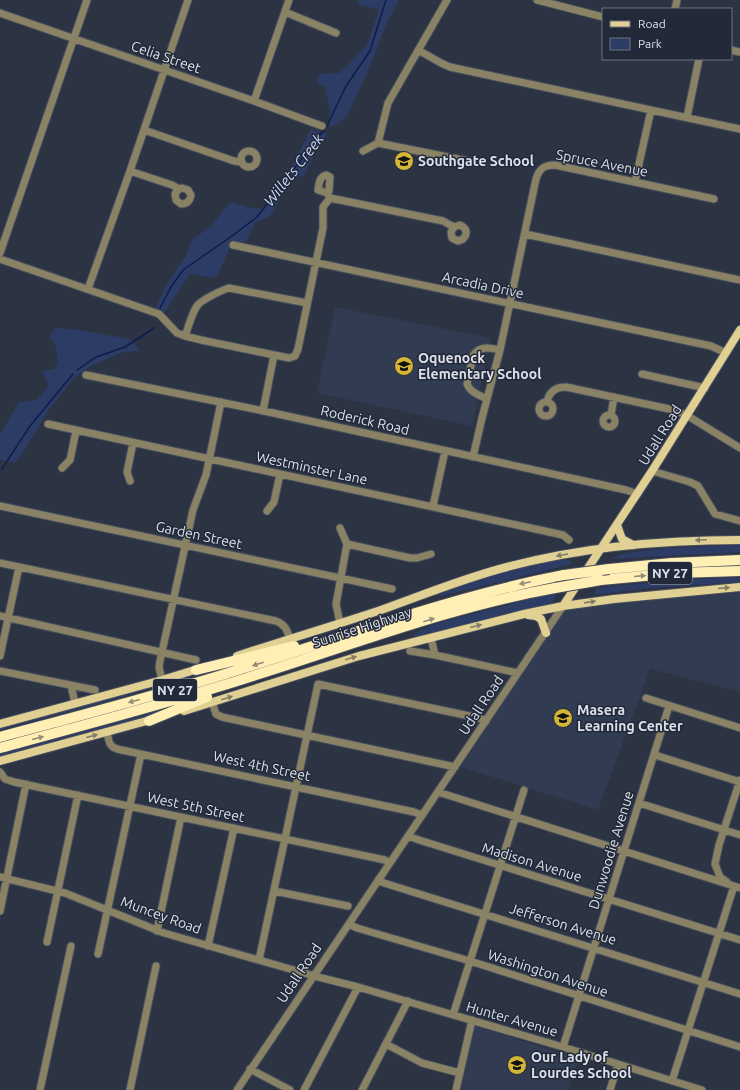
<svg xmlns="http://www.w3.org/2000/svg" width="740" height="1090" font-family="Ubuntu,sans-serif">
<style>
.built{fill:#313b51}
.green{fill:#2c3c65}
.lines{fill:none;stroke-linecap:round;stroke-linejoin:round}
.stream{stroke:#0e1c4f;stroke-width:1.5}
.minor-casing{stroke:#484f5e;stroke-width:9}
.major-casing{stroke:#484f5e;stroke-width:10}
.highway-casing{stroke:#484f5e;stroke-width:12}
.minor{stroke:#898265;stroke-width:7}
.major{stroke:#e1d093;stroke-width:8}
.highway{stroke:#ffefb5;stroke-width:10}
.highway-bridge-casing{stroke:#484f5e;stroke-width:12;stroke-linecap:butt}
.highway-bridge{stroke:#ffefb5;stroke-width:10}
.oneway{fill:#827c66}
.oneway2{fill:#908c76}
.labels{text-anchor:middle;stroke-width:3;stroke-linejoin:round;paint-order:stroke}
.shield{fill:#222938;stroke:#a4a9b5;stroke-width:1}
.shield-label{font-size:13px;font-weight:bold;fill:#dce0eb}
.street-label{font-size:14px;fill:#dce0eb;stroke:#222938}
.poi-label{font-size:14px;font-weight:bold;fill:#dce0eb;stroke:#222938;text-anchor:start}
.water-label{font-size:15px;font-style:italic;fill:#cddbfe;stroke:#222938}
</style>
<rect width="100%" height="100%" fill="#2c3343"/>
<path class="built" d="M335 307 491 338 472 426 317 393Z
M740 588V692L650 669 598 810 461 767 548 633 570 605Z
M475 1026 580 1059 572 1074 569 1090H461Z"/>
<path class="green" d="M358 0H399L387 23 369 69 347 116 336 125 330 126 329 107 325 87 317 83 319 74 340 73 367 45 379 9 358 5Z
M311 129 327 134 315 152 304 176 295 178 282 195 272 214 268 217 255 223 246 241 244 242H232L218 275 212 278 190 274 165 312 156 308 166 285 185 257 192 240 211 226 227 206 232 202 248 207 261 209 287 182 292 167Z
M55 328 72 329 130 339 141 351 123 352 93 365 73 379 48 411 25 449 15 463 0 460V434L19 402 37 400 49 385 42 371 54 369 58 364 55 344 49 338Z
M740 545V552L611 559 621 554 665 548Z
M558 560H570L572 564 441 596 439 594 493 573Z
M712 578H740V582L651 588 594 595 596 589 609 586Z
M557 594 550 606 421 636H412C429 622 474 614 497 608 516 603 537 595 557 594Z
M234 664 102 703 0 730V726L214 666Z
M173 707 143 719 0 757V754Z"/>
<g class="lines">
<path class="stream" d="M160 308 171 287 183 270 232 236 257 217 327 126 346 86 370 51 386 0
M77 370 96 357 125 347 154 328
M2 469 30 426 73 374"/>
<defs>
<path id="minor" d="M537 0 603 17
M675 9 677 0
M285 12 336 33
M0 13 254 101 322 126
M418 50 441 63 450 67 740 129
M731 50 740 52
M254 101 289 0
M687 117 699 59
M144 130 234 161 242 162
M378 143 388 103 447 0
M363 151 378 143 473 162
M241 159a8 8 0 1 1 16 0a8 8 0 1 1-16 0Z
M130 171 172 185 179 189 182 188 188 190 191 195C190 201 187 204 181 204L176 200 175 194 179 189
M635 182 651 110
M330 198 443 221 454 227 460 225C467 228 468 234 463 239L458 241 452 238 451 232 454 227
M525 234 740 280
M233 245 711 346 726 353
M0 253 87 0
M0 259 159 314 177 333 185 336 201 340 289 358 295 356 298 349 323 228V207L330 198 327 193 329 191 330 177 326 175C319 177 319 184 318 190L327 193
M88 289 130 171 188 0
M185 336C189 326 191 315 197 306 201 300 222 290 229 288L307 303
M642 374 705 388
M86 375 264 411 626 490 638 494
M487 399C479 395 470 392 467 384L473 356C479 345 490 348 500 350
M539 409a7 7 0 1 1 14 0a7 7 0 1 1-14 0Z
M547 402C549 392 555 387 566 387L674 410 688 416 740 448
M263 411 274 355
M603 421a6 6 0 1 1 12 0a6 6 0 1 1-12 0Z
M611 415 614 397
M48 424 563 535 569 540
M473 457 482 418 500 350 536 179C539 169 544 165 555 165L714 199
M62 468 70 460 76 431
M652 471 690 482 698 486 715 514 740 521
M130 481 127 472 133 443
M0 506 392 589
M433 506 445 451
M267 511 274 502 280 474
M340 528 347 544
M347 544 410 558H417L431 554
M0 563 276 621C285 624 287 630 290 639
M0 616 196 660
M340 623 336 604 347 544
M431 638 435 655
M410 651 435 655 518 673
M0 656 19 567
M0 671 95 690
M162 680 159 667 160 661 193 510 206 475 221 402
M71 686 75 703
M646 698 740 728
M212 702 216 714 222 717 455 767
M107 732C109 740 108 746 117 749L414 812 422 815
M655 755 740 782
M0 772 5 779 14 782 385 860 390 863
M438 792 740 888
M639 803 740 835
M408 836 419 840 740 940
M0 877 65 893 164 933 318 977 358 987 563 1047 702 1090
M378 880 384 883 740 994
M727 882 720 877 715 864 719 845 740 780
M274 891 348 906
M0 911 26 784
M349 924 357 928 470 961 740 1047
M157 931 181 817
M47 942 78 795
M208 946 234 828
M98 954 141 754
M259 960 318 684 479 718 486 721
M453 1015 524 790
M386 1044 422 1063 460 1073
M563 1047 669 706
M250 1069 290 1090
M672 1081 734 886
M40 1090 71 946
M130 1090 156 966
M237 1090 563 606
M304 1090 358 987
M362 1090 408 1001
M456 1090 472 1020
M610 1090 618 1064"/>
<path id="major" d="M617 525 622 539 633 545
M563 606 652 471 740 330
M528 615 536 616 541 619 546 633
M237 656C285 640 333 626 381 610 423 595 464 578 507 567 582 547 662 540 740 540
M184 711 359 656 524 614 563 606 614 599 740 587
M0 724 162 680 201 668
M0 761 154 719"/>
<path id="highway" d="M609 569 672 563 740 560
M601 580 676 573 740 571
M196 670 294 646
M149 721 207 697
M0 737C82 715 164 694 244 668 350 635 454 596 564 575
M0 748C87 724 174 702 259 674 357 643 454 606 555 588"/>
</defs>
<use href="#minor" class="minor-casing"/>
<use href="#major" class="major-casing"/>
<use href="#highway" class="highway-casing"/>
<use href="#minor" class="minor"/>
<use href="#major" class="major"/>
<use href="#highway" class="highway"/>
<defs>
<path id="highway-bridge" d="M564 575 609 569
M555 588 601 580"/>
</defs>
<use href="#highway-bridge" class="highway-bridge-casing"/>
<use href="#highway-bridge" class="highway-bridge"/>
</g>
<defs><path id="oneway-solid" d="M-6-.8H1V-3.2L6.5 0L1 3.2V.8H-6Z"/></defs>
<g class="oneway">
<use href="#oneway-solid" transform="translate(701 540) rotate(178)"/>
<use href="#oneway-solid" transform="translate(562 555) rotate(170)"/>
<use href="#oneway-solid" transform="translate(724 588) rotate(-5)"/>
<use href="#oneway-solid" transform="translate(590 602) rotate(-8)"/>
<use href="#oneway-solid" transform="translate(476 626) rotate(-15)"/>
<use href="#oneway-solid" transform="translate(351 658) rotate(-16)"/>
<use href="#oneway-solid" transform="translate(227 698) rotate(-18)"/>
<use href="#oneway-solid" transform="translate(92 736) rotate(-15)"/>
</g>
<g class="oneway2">
<use href="#oneway-solid" transform="translate(640 576) rotate(-5)"/>
<use href="#oneway-solid" transform="translate(525 583) rotate(168)"/>
<use href="#oneway-solid" transform="translate(429 620) rotate(-18)"/>
<use href="#oneway-solid" transform="translate(258 664) rotate(162)"/>
<use href="#oneway-solid" transform="translate(134 701) rotate(165)"/>
<use href="#oneway-solid" transform="translate(38 738) rotate(-15)"/>
</g>
<defs>
<symbol id="school-disc" viewBox="-11 -11 22 22"><circle r="9.5" fill="#d5b535" stroke="#222938"/><path d="M0-5L7-2L0 1L-7-2ZM-4 1L0 2.5L4 1V4Q0 6-4 4Z" fill="#111"/></symbol>
</defs>
<g fill-rule="evenodd">
<use href="#school-disc" x="393" y="150" width="22" height="22"/>
<use href="#school-disc" x="393" y="355" width="22" height="22"/>
<use href="#school-disc" x="552" y="707" width="22" height="22"/>
<use href="#school-disc" x="506" y="1054" width="22" height="22"/>
</g>
<g class="labels">
<g class="shield">
<rect x="648" y="562" width="44" height="22" rx="3"/>
<rect x="153" y="679" width="44" height="22" rx="3"/>
</g>
<g class="shield-label">
<text x="670" y="578">NY 27</text>
<text x="175" y="695">NY 27</text>
</g>
<g class="street-label">
<text transform="translate(166 57) rotate(19)" y="5">Celia Street</text>
<text transform="translate(602 163) rotate(11)" y="5">Spruce Avenue</text>
<text transform="translate(483 285) rotate(12)" y="5">Arcadia Drive</text>
<text transform="translate(365 420) rotate(13)" y="5">Roderick Road</text>
<text transform="translate(660 435) rotate(-58)" y="5">Udall Road</text>
<text transform="translate(312 468) rotate(12)" y="5">Westminster Lane</text>
<text transform="translate(199 535) rotate(12)" y="5">Garden Street</text>
<text transform="translate(362 627) rotate(-18)" y="5">Sunrise Highway</text>
<text transform="translate(481 705) rotate(-56)" y="5">Udall Road</text>
<text transform="translate(262 766) rotate(12)" y="5">West 4th Street</text>
<text transform="translate(196 807) rotate(12)" y="5">West 5th Street</text>
<text transform="translate(611 850) rotate(-73)" y="5">Dunwoodie Avenue</text>
<text transform="translate(532 862) rotate(17)" y="5">Madison Avenue</text>
<text transform="translate(161 915) rotate(20)" y="5">Muncey Road</text>
<text transform="translate(563 924) rotate(17)" y="5">Jefferson Avenue</text>
<text transform="translate(299 973) rotate(-56)" y="5">Udall Road</text>
<text transform="translate(548 973) rotate(18)" y="5">Washington Avenue</text>
<text transform="translate(512 1019) rotate(16)" y="5">Hunter Avenue</text>
</g>
<g class="poi-label">
<text x="418" y="166">Southgate School</text>
<text x="418" y="363">Oquenock<tspan x="418" dy="16">Elementary School</tspan></text>
<text x="577" y="715">Masera<tspan x="577" dy="16">Learning Center</tspan></text>
<text x="531" y="1062">Our Lady of<tspan x="531" dy="16">Lourdes School</tspan></text>
</g>
<g class="water-label">
<text transform="translate(294 170) rotate(-52)" y="5">Willets Creek</text>
</g>
</g>
<rect x="602" y="8" width="130" height="52" fill="#222938" stroke="#6c7280"/>
<rect x="610" y="21" width="20" height="6" fill="#e1d093" stroke="#6c7280"/>
<text x="638" y="28" font-size="12" fill="#dce0eb">Road</text>
<rect x="610" y="38" width="20" height="12" fill="#2c3c65" stroke="#6c7280"/>
<text x="638" y="48" font-size="12" fill="#dce0eb">Park</text>
</svg>
